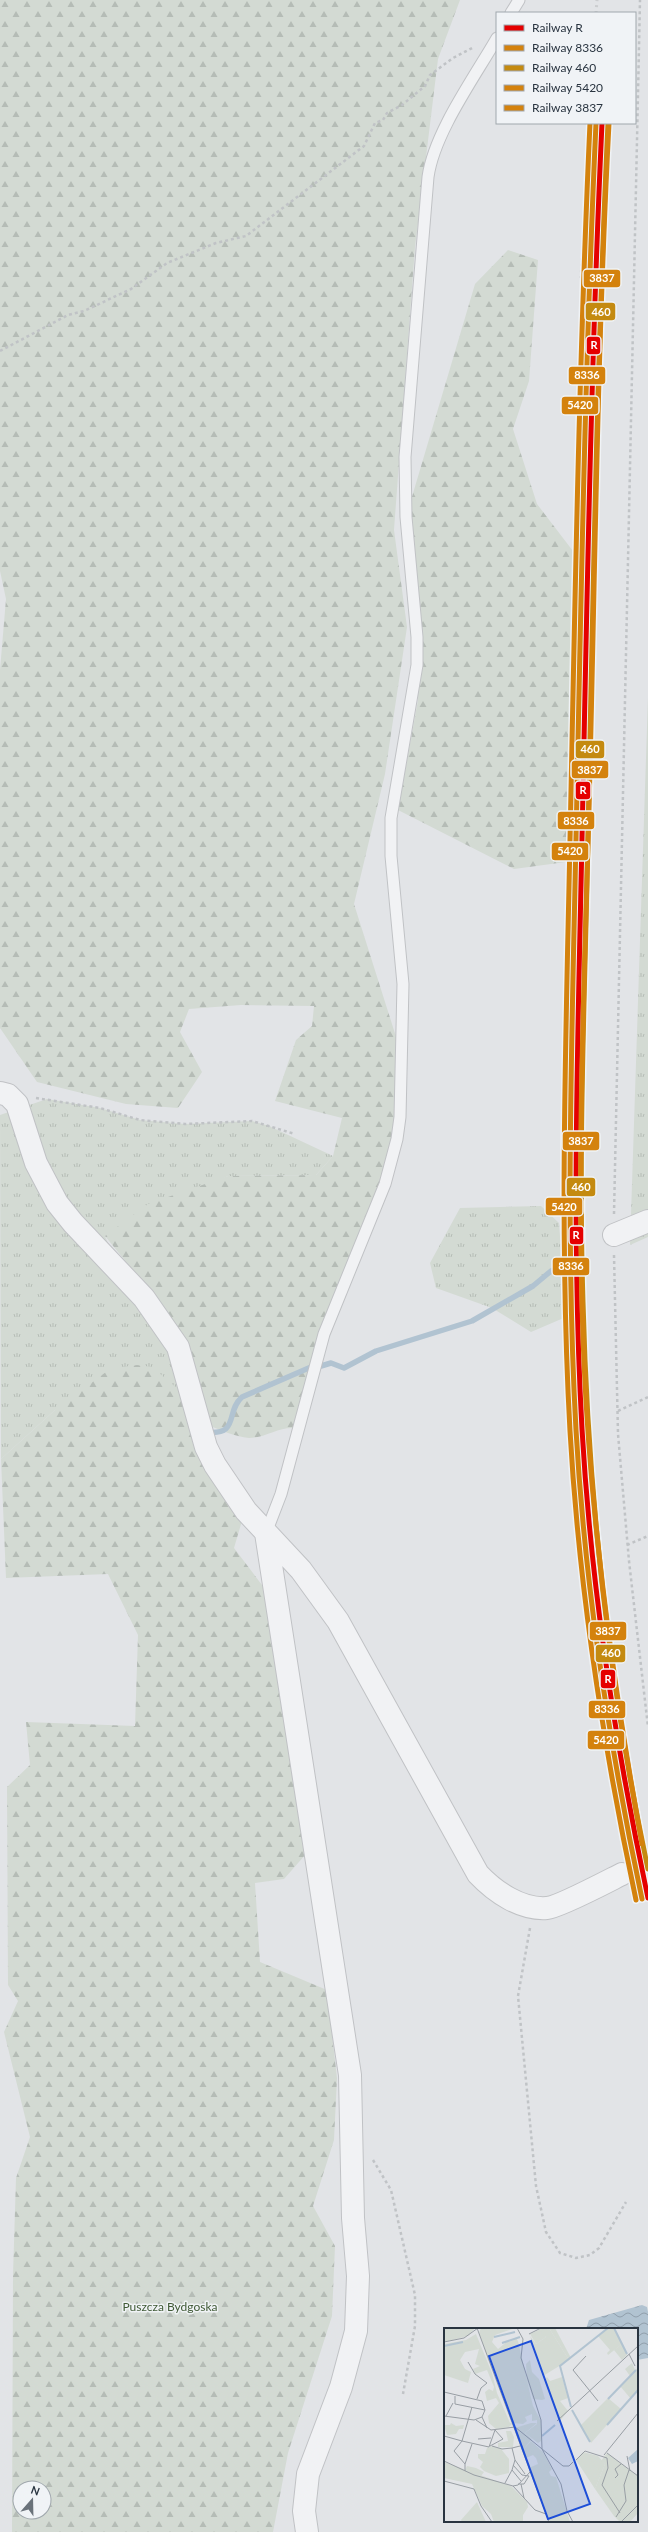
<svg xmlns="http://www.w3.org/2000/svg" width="648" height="2532" font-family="Lato,sans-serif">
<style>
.grass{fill:url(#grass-tufts)}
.forest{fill:url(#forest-firs);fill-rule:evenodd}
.water{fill:url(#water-waves)}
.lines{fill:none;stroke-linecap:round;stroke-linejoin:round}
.stream{stroke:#b1c3d1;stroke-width:5.5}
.service-casing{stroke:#c0c2c5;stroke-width:13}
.minor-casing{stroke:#c0c2c5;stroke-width:24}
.path{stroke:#c0c3c6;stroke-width:2.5;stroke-dasharray:3 3;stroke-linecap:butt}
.service{stroke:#f1f2f4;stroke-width:11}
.minor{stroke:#f1f2f4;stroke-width:22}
.rail{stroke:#cbcdcf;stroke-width:3;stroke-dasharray:2 4;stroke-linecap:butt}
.rail-1-casing{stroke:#f0f3f6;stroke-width:8}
.rail-2-casing{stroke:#f0f3f6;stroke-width:8}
.rail-3-casing{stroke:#f0f3f6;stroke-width:8}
.rail-4-casing{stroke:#f0f3f6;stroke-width:8}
.rail-5-casing{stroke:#f0f3f6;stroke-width:8}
.rail-1{stroke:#e50000;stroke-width:5}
.rail-2{stroke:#d4820d;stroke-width:5}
.rail-3{stroke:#c48a10;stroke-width:5}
.rail-4{stroke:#d4820d;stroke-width:5}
.rail-5{stroke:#d4820d;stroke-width:5}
.labels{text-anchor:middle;stroke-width:3;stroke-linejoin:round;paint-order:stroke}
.park-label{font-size:12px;fill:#415b37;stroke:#f0f3f6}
.inset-river{fill:none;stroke:#b1c3d1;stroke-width:2}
.inset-road{fill:none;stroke:#989ea4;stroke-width:1}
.view{fill:#1d4ed8;fill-opacity:0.15;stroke:#1d4ed8;stroke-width:2}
.inset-edge{fill:none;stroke:#293440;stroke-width:2}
.line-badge{stroke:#f0f3f6;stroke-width:1.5}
.badge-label{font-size:11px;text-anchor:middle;font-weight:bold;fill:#fff}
</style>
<defs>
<pattern id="grass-tufts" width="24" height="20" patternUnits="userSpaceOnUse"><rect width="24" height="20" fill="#d3dad3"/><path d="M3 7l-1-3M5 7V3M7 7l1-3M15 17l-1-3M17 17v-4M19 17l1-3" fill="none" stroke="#b5bcb6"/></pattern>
<pattern id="forest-firs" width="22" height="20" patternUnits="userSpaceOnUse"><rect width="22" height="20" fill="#d3dad3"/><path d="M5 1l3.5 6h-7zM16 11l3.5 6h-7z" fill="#b5bcb6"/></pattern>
<pattern id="water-waves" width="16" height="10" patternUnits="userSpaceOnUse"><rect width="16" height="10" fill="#b1c3d1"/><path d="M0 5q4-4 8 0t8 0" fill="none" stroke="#909fab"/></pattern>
</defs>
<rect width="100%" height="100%" fill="#e2e4e7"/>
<path class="grass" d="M648 697V1237L630 1245Z
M47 1099 100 1108 140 1120 185 1124 252 1121 269 1126 333 1156 316 1175 228 1176 105 1236 120 1272 144 1298 191 1392 55 1410 1 1459 0 1115Z
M541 1206 559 1223 566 1317 531 1332 492 1308 436 1288 430 1263 460 1208Z"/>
<path class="forest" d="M0 0H460L438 59 415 247 394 530 407 627 385 774 354 904 398 1043 394 1142 294 1428C278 1427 265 1438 249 1438 235 1437 219 1429 207 1425L181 1338 170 1316 105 1236 148 1204 228 1176 316 1175 333 1156 342 1118 275 1101 296 1040 312 1026 314 1006 241 1005 189 1009 180 1032 202 1072 178 1108 126 1104 37 1082 0 1028V670L6 599 0 571Z
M508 250 538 260 529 381 513 429 537 504 576 555 566 862 514 869 398 810 418 700 406 517 475 284Z
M137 1365 152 1367 186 1396 244 1514 234 1548 265 1589 306 1854 284 1879 255 1883 260 1962 327 1990 337 2078 334 2140 313 2206 335 2246 332 2316 288 2453 273 2532H12L13 2275 16 2178 30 2137 4 2032 18 2001 8 1985 7 1787 30 1765 26 1722 135 1726 138 1635 108 1574 6 1578 1 1459 55 1410 110 1369ZM20 2488H44V2512H20Z"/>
<path class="water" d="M642 2305 647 2307 648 2312V2358L637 2360V2329H586L589 2320Z"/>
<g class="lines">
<path class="stream" d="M321 1366 331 1363 344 1368 376 1351 472 1321 533 1286 551 1271 564 1265
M206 1432C240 1436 225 1412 242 1397L311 1367"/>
<defs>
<path id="service" d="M511 13 519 0
M266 1533 281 1494 324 1334 385 1184 397 1139 400 1117 403 984 391 856V818L417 665V637L406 517 405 457 428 177C434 133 474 78 497 38"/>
<path id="minor" d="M0 1093 8 1095 17 1104 36 1163 57 1203 73 1223 144 1298 178 1347 206 1447 215 1465 246 1511 301 1570 338 1621 478 1874C495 1892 521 1910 547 1908 559 1907 608 1881 622 1874
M614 1235 648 1221
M266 1533 350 2075 353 2218 358 2276 356 2331 341 2387 308 2474 304 2511 307 2532"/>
</defs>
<use href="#service" class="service-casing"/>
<use href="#minor" class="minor-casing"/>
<path class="path" d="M0 351 68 315 84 311 131 289 167 263 216 243 246 236 364 146 375 123 383 120 387 113 402 105 425 86 430 75 453 58 474 47
M36 1098 100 1108 140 1120 185 1124 252 1121 295 1134
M614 1214 640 0
M614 1255 618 1434 629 1561 648 1727
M618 1411 648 1397
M627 1545 648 1536
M638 1862 648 1860
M530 1928 518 1996 536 2186 546 2232 560 2253 576 2258 590 2255 599 2248 626 2202
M373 2160 391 2190 415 2295V2326L403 2394"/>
<use href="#service" class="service"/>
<use href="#minor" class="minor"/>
<path class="rail" d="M596 13 597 0
M581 278 590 123"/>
<defs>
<path id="rail-1" d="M602 123C591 361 587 600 582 839 578 1035 571 1232 582 1429 591 1587 615 1743 648 1898"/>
<path id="rail-2" d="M596 123C585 362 581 600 576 839 572 1036 565 1233 576 1430 585 1588 609 1744 642 1899"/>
<path id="rail-3" d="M608 123C597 361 593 598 588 836 585 991 578 1146 583 1302 588 1493 608 1682 648 1869"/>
<path id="rail-4" d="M590 123C579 362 575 601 570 840 566 1037 559 1234 570 1431 579 1589 603 1745 636 1900"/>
<path id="rail-5" d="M609 123C597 351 595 579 589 808 584 992 576 1178 584 1362 591 1524 613 1685 642 1844"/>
</defs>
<use href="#rail-1" class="rail-1-casing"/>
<use href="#rail-2" class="rail-2-casing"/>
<use href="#rail-3" class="rail-3-casing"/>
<use href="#rail-4" class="rail-4-casing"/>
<use href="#rail-5" class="rail-5-casing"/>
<use href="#rail-1" class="rail-1"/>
<use href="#rail-2" class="rail-2"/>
<use href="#rail-3" class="rail-3"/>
<use href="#rail-4" class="rail-4"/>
<use href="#rail-5" class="rail-5"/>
</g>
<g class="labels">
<g class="park-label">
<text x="170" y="2311">Puszcza Bydgoska</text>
</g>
</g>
<g transform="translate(444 2328)">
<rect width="194" height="194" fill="#e2e4e7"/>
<path d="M0 0H31L24 8 0 14ZM105 0H111L127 30 125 32ZM97 1 102 9 92 16 86 6ZM178 16 183 27 178 32 170 22ZM188 35 191 42 194 40V63L187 71 176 58 186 48 181 41ZM103 49 106 53 118 49 124 70 116 73 124 83 115 94 101 52ZM164 70 177 81 147 115 137 97ZM87 95H93L81 105 88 111 79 122 71 100ZM139 124 154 128 161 136 151 161 132 132Z" fill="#d3dad3"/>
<path d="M37 0H71L51 7 48 14 54 21 65 12 72 10 74 13 89 78 97 93V113L94 115 81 105 93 96V92L88 93V86L81 89 83 93 79 96 69 95 65 99 52 101 45 95 44 88 55 75 52 70 43 73 41 64 45 61 49 63 50 59 43 42 31 46 29 41 36 38 31 36 35 21 21 24 16 32 21 41 27 44 24 55 0 47V16L22 12 32 6 48 45 53 65 66 95H68L35 5ZM105 0 125 32 99 48 86 8 92 16 102 9 95 1ZM165 0H169L178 16 164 27 163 25 166 22 154 8ZM86 32 88 44 95 51 101 71 98 72 89 71 83 52 82 36ZM87 113 99 124 108 141 105 144 107 148 112 149 126 194H106L87 143V139L94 136 92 130 89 127 82 130 79 122ZM48 118 57 121 65 131V145L52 148 40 143 36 139 39 134 34 130V126H41L43 120ZM0 134 67 158 83 174 84 179 79 187V194H50L47 186 38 178 28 156 0 150ZM148 137 156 142 154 149 148 152 144 145ZM33 174 42 194H18L17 192Z" fill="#d3dad3"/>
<path d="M7 95 12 98 20 97 19 101H15L12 106 3 107 0 97H6ZM23 138 32 140 40 144 37 148 32 147 21 142Z" fill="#d3dad3"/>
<path d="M62 103H67L70 109 69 119H54V115L64 113ZM163 125 194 148V185L186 194H176L170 188 151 161 161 136 157 133Z" fill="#d3dad3"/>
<path d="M194 121V133L188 136 184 130Z" fill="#b1c3d1"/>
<path class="inset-river" d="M170 0 183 26M50 9 71 4M58 15 76 9M0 18 19 14M164 71 192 42M127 79 116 38 164 0M128 82 146 114M163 97 194 62M98 108 111 97"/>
<path class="inset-road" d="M33 0 105 194M73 0 79 11 77 30 97 92 98 121 117 156 123 183 129 194M85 6 97 0M0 14 20 10 34 0M185 26 191 38M142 28 129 42 154 73M24 34 31 46 43 55 37 60 33 71M0 64 38 73 41 82 38 89 43 100M11 68V76L41 82M0 88 30 92 38 89M2 88 9 75M32 92 47 102 71 99 119 138H125L129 134M113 93 194 18M0 108 18 113 28 79M34 111 47 110M46 118 59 111 51 102M48 118 58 121 68 120M76 118 68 120 71 132 68 142 77 153M163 125 194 148M160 127 194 85M183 128 186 143M71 132 81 146M132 132 141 123 163 130 164 140 158 157 176 185M0 133 30 147 69 158 74 157 86 144M21 136 28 116M69 137 78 147 85 148 80 156H74M21 143V136L10 123 18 113 45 119 51 102M171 150 174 147 171 141 177 136M0 153 30 161 37 178 48 194M61 155 68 142M77 156 80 170M69 158 91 182 102 186M172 189 182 173 180 157 185 142M177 194 194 177"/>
<path class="view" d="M87 13 146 176 104 191 45 28Z"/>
<rect width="194" height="194" class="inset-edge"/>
</g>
<g class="line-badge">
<rect x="583" y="269" width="38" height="19" rx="4" fill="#d4820d"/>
<rect x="585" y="302" width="31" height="19" rx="4" fill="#c48a10"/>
<rect x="586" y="336" width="15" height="19" rx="4" fill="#e50000"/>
<rect x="568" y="366" width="38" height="19" rx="4" fill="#d4820d"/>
<rect x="561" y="396" width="38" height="19" rx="4" fill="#d4820d"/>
<rect x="575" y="740" width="30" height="19" rx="4" fill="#c48a10"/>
<rect x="571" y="760" width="38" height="19" rx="4" fill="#d4820d"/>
<rect x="575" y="781" width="16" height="19" rx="4" fill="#e50000"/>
<rect x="557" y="811" width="38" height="19" rx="4" fill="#d4820d"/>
<rect x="551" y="842" width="38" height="19" rx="4" fill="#d4820d"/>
<rect x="562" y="1131" width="38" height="20" rx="4" fill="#d4820d"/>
<rect x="566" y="1177" width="30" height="20" rx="4" fill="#c48a10"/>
<rect x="545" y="1197" width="38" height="19" rx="4" fill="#d4820d"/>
<rect x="569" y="1226" width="15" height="19" rx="4" fill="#e50000"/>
<rect x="552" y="1257" width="38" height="19" rx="4" fill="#d4820d"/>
<rect x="589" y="1621" width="38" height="20" rx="4" fill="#d4820d"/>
<rect x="595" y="1644" width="31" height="19" rx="4" fill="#c48a10"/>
<rect x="600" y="1669" width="16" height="20" rx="4" fill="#e50000"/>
<rect x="588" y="1700" width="38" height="19" rx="4" fill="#d4820d"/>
<rect x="587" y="1730" width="38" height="20" rx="4" fill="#d4820d"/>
</g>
<g class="badge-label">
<text x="602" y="282">3837</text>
<text x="601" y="316">460</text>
<text x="594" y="349">R</text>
<text x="587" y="379">8336</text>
<text x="580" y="409">5420</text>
<text x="590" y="753">460</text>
<text x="590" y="774">3837</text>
<text x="583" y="794">R</text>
<text x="576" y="825">8336</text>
<text x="570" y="855">5420</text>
<text x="581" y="1145">3837</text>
<text x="581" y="1191">460</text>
<text x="564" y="1211">5420</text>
<text x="576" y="1239">R</text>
<text x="571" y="1270">8336</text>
<text x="608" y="1635">3837</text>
<text x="611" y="1657">460</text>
<text x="608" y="1683">R</text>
<text x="607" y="1713">8336</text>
<text x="606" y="1744">5420</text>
</g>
<rect x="496" y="12" width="140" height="112" fill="#f0f3f6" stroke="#a0a7ad"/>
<rect x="504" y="25" width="20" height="6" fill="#e50000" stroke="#a0a7ad"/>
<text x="532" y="32" font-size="12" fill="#293440">Railway R</text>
<rect x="504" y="45" width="20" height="6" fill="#d4820d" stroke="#a0a7ad"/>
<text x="532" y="52" font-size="12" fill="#293440">Railway 8336</text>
<rect x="504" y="65" width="20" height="6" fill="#c48a10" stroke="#a0a7ad"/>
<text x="532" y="72" font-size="12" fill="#293440">Railway 460</text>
<rect x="504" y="85" width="20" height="6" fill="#d4820d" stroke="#a0a7ad"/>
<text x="532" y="92" font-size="12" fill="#293440">Railway 5420</text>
<rect x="504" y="105" width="20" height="6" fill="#d4820d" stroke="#a0a7ad"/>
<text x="532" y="112" font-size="12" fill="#293440">Railway 3837</text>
<g transform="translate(32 2500) rotate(20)"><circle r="19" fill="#f0f3f6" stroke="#a0a7ad"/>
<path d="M0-3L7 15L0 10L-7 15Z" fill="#6a727a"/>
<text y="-6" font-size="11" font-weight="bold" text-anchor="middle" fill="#293440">N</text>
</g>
</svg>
